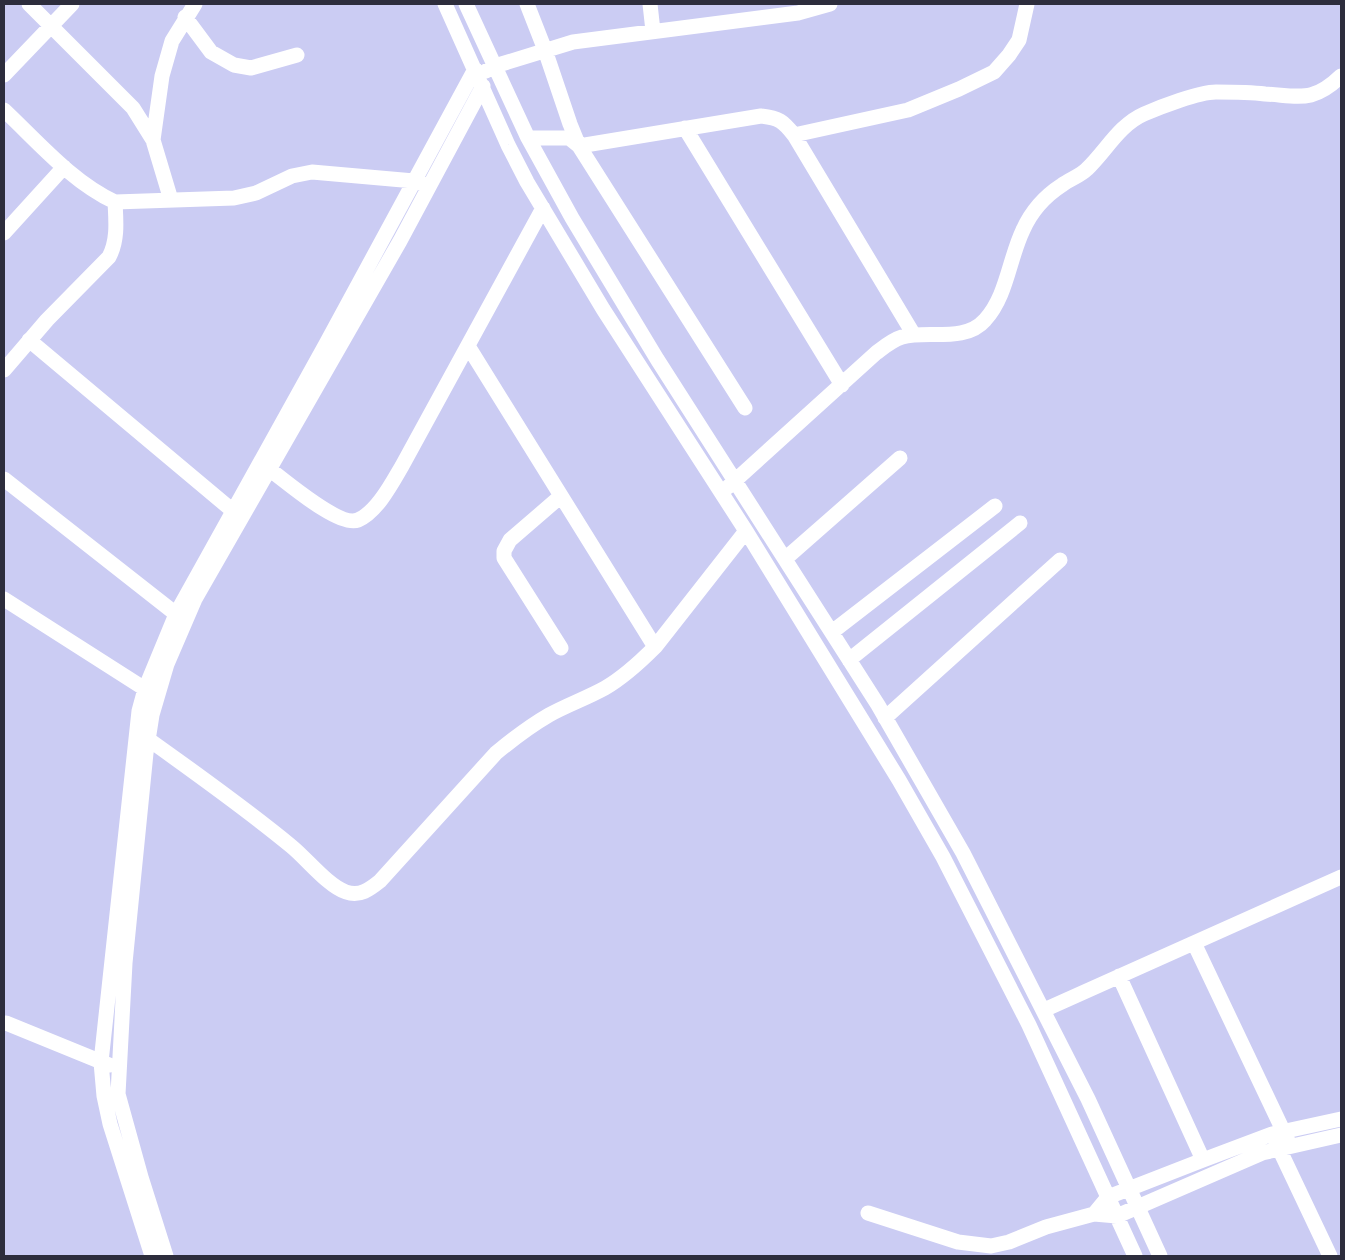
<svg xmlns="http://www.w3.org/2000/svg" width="1345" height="1260" font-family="Rubik,sans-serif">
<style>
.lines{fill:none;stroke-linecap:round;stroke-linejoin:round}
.minor{stroke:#fff;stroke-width:15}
</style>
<rect width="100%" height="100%" fill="#cbccf3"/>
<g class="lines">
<path class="minor" d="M29 4 133 108 153 140 171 200
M445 4 508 145 527 182 603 309 746 531 899 780 943 857 1029 1025 1135 1256
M466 4 528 138 572 218 657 359 878 705 963 853 1088 1099 1160 1256
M527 4 545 50 570 124 579 146 745 408
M650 4 653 31
M185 17 211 52 234 65 251 68 297 55
M486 71 495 66 573 42 798 13 830 4
M4 75 72 4
M4 110C38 142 72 182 115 202L234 198 256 193 292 176 312 172 414 181 423 184
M685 128 842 385
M794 135 908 110 959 89 994 72 1009 55 1019 40 1027 4
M528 138H569L579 146 761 116C779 118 783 121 794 135L914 335
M153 140 162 76 172 41 195 4
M4 233 64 167
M29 340 233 511
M468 346 655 647
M4 370 47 320 109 257C118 240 116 221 115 202
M269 469C286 481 339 528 358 520 377 512 392 483 402 466L543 208
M4 479 176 614
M728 487 876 353C884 347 892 340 902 337 927 330 965 343 985 320 1007 296 1009 259 1023 230 1031 212 1045 196 1062 185 1070 179 1080 176 1087 169 1106 151 1119 125 1144 114 1160 107 1199 92 1216 92 1232 92 1249 92 1265 94 1300 96 1313 103 1341 76
M561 496 510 540 504 551V558L561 648
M785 559 900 458
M4 599 145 689
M832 632 995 506
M849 660 1020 523
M885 718 1060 560
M148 739C197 774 245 808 291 846 307 859 328 886 346 892 360 897 370 889 380 881L496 753C513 739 530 726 549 715 567 705 587 698 605 688 624 677 640 662 655 647L746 531
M1194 943 1288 1141
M1119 976 1203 1160
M1044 1010 1341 877
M6 1023 109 1065
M1341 1119 1272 1134 1203 1160 1108 1197 1094 1214 1117 1216 1262 1153 1341 1135
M1275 1140 1330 1256
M868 1213 958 1242 991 1246 1009 1242 1046 1227 1094 1214
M152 1256 110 1124 104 1096 101 1062 139 711 145 689 176 614 326 344 475 69
M166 1256 141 1177 118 1094 125 963 146 753 152 715 167 664 195 599 400 241 483 86"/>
</g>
<rect width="1345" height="1260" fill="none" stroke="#2d2d3c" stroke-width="10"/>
</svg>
